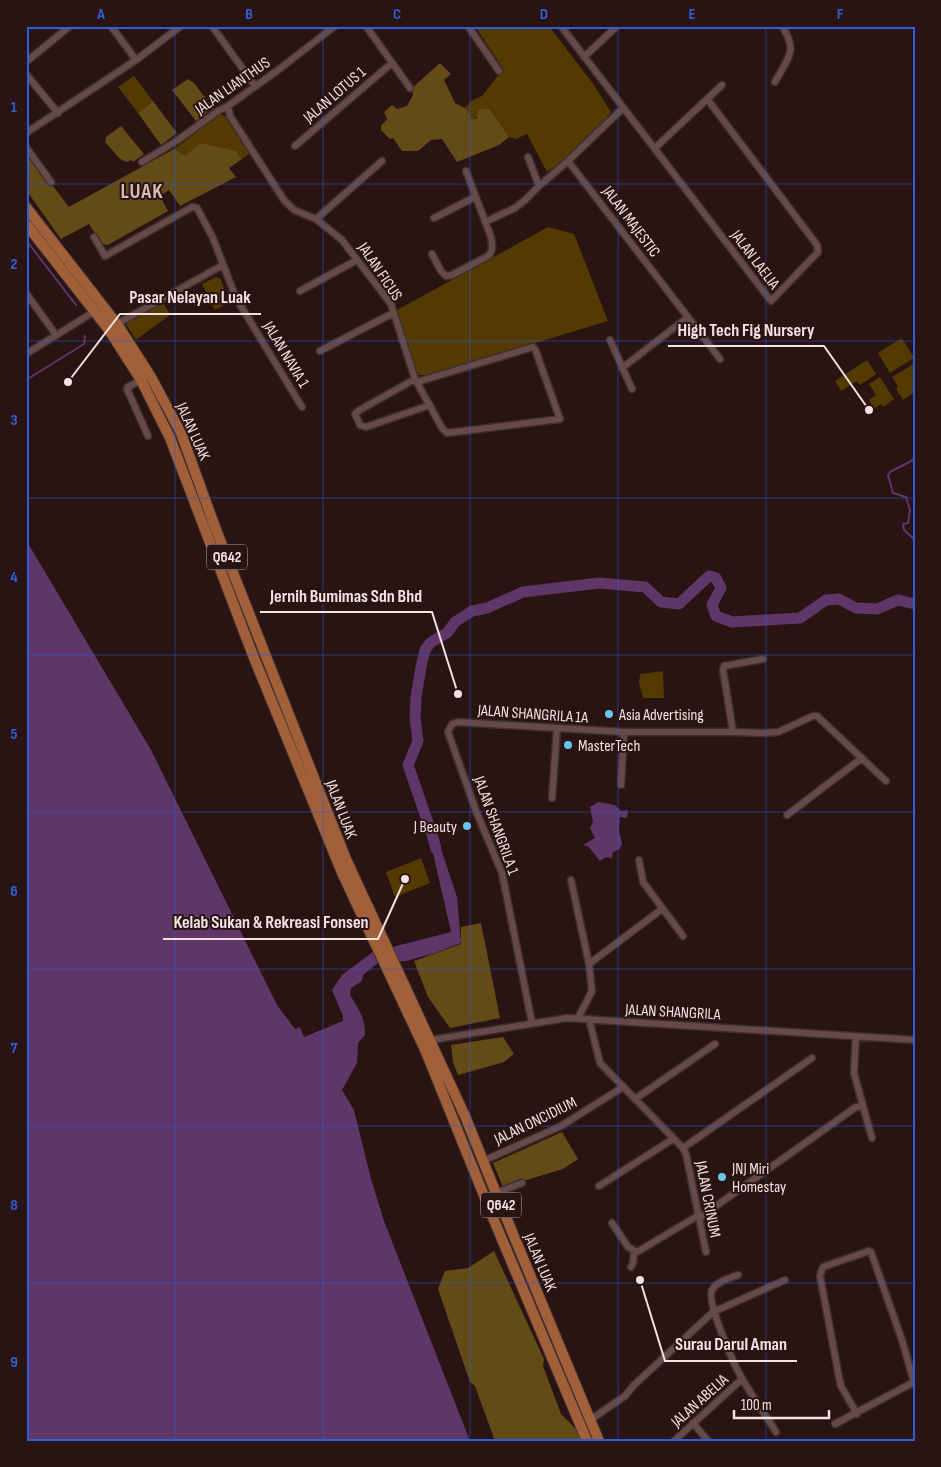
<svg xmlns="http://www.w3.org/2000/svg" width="941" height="1467" font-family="'Sofia Sans Condensed',sans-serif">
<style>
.green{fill:#533a00}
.forest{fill:#634b18}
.water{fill:#5e3667}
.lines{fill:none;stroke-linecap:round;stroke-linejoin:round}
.stream{stroke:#5e3667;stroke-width:2}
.river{stroke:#5e3667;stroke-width:11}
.minor-casing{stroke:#3e2f2f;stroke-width:9}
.primary-casing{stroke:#3e2f2f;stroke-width:12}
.minor{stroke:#664a49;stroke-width:6}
.primary{stroke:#a16039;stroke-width:10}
.grid{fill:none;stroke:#325dd9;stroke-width:1;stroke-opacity:0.55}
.poi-dot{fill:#65c5ee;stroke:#2a1313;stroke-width:2}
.labels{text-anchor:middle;stroke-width:4;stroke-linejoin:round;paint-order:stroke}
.shield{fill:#2a1313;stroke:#b7a4a3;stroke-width:1}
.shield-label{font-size:15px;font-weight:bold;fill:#f3e2e1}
.street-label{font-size:16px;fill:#f3e2e1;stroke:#2a1313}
.poi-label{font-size:16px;fill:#f3e2e1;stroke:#2a1313;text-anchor:start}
.district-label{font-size:21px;font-weight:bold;letter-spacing:1px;fill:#dabab8;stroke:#2a1313}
.leader{fill:none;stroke:#f3e2e1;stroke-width:2}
.callout-dot{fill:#f3e2e1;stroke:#2a1313;stroke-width:2}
.callout-label{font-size:18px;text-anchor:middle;font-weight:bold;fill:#f3e2e1;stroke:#2a1313;stroke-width:4;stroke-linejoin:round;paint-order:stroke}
.neatline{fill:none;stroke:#325dd9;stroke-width:2}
.grid-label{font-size:16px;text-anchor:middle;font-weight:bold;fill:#325dd9}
</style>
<rect width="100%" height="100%" fill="#2a1313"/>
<path class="green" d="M475 26H549L594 85 611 112 605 120 559 164 547 172 527 134 516 139 509 137 490 109 473 119 465 108 471 101 482 96 503 69Z
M134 76 153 101 138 113 118 87Z
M220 114 225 116 250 153 242 159 236 151 185 157 174 149Z
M548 227 574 234 608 321 429 375H418L397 316V310Z
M216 277 221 279 228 303 215 310 202 284Z
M163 302 170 315 136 340 125 323Z
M902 338 914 358 890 373 878 353Z
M867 360 876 374 860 385 857 381 841 391 835 381Z
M915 363V392L903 400 896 389 898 386 892 377Z
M880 377 894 399 883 407 881 404 874 409 869 400 876 395 869 384Z
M663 671 664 698H643L639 683 640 674Z
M421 858 430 883 395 897 386 872Z"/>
<path class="forest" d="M440 63 451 74 444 80 455 103 465 108 473 119 477 118 478 109H490L509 137 499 145 457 162 442 139 431 140 418 151H402L393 138 390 139 381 130V126L387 119 384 112 392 105 397 109 407 106 413 95 412 88Z
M188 79 194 83 213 108 196 121 172 90Z
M153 101 177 133 161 145 138 113Z
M121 126 144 154 133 162 131 160 127 162 120 159 105 142 106 137Z
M200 143 236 151 242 159 229 168 236 177 180 206 169 190 160 196 168 211 108 245 102 244 89 224 61 239 26 190V151L69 207 174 149 185 156Z
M481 923 500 1018 450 1028 428 997 414 961 461 944V927Z
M503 1037 514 1054 504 1062 458 1075 453 1062 451 1045Z
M562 1132 578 1159 563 1169 503 1187 493 1163Z
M494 1251 544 1359 543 1366 561 1414 578 1431 582 1441H495L475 1386 470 1382 438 1289 445 1271 468 1268Z"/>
<path class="water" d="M26 540 151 750 277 1005 295 1029 300 1027 304 1037 343 1021V1016L332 990 342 975 373 952 451 932 433 853 432 834 439 843 457 897 461 943 435 953 406 961 378 963 363 975 362 981 351 988 350 995C359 1010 365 1017 365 1035L358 1043 357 1063 342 1090 354 1110 371 1179 384 1221 470 1441H26Z
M598 802 615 805 621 811 628 810 627 818 620 817 619 830 622 844 620 849 613 852 612 858 606 857 600 861 589 847 583 845 595 838 590 828 593 822 590 807Z
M544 1110 547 1112 551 1118 550 1121 526 1131 524 1130 523 1121 525 1119 535 1118Z"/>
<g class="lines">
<path class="stream" d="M26 240 76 305
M26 380 84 344 85 336
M915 459 890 472 888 475 893 493 906 497 910 510 908 523 903 524 904 530 915 540"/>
<path class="river" d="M436 849 432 834 408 765 418 741 415 718 416 697 421 667 425 650 431 642 447 633 455 622 472 611 487 608 523 592 599 583 645 587 661 602 679 604 709 576 716 578 721 588 712 605 716 616 732 622 800 618 826 600 839 599 856 608 877 609 898 600 915 604"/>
<defs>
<path id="minor" d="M111 26 136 60
M212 26 255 86
M366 26 410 88
M468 26 499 71
M561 26 771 301 818 252 817 245 708 100
M584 57 615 28
M26 62 70 26
M26 74 58 113
M775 82C787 59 799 52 782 26
M228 106 230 116 284 200 294 210 316 219 342 240 391 304 415 379 442 428 447 433 560 419 535 349 533 347 417 382
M623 108 568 161 720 359
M26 133 136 60 181 26
M295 146 392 63
M26 147 51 182
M655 148 722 85
M528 157 539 186
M142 162 178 140 218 111 228 106 278 70 335 26
M434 218 475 197
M316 219 382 161
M485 222 515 208 525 200 539 186 568 161
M94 237 105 256 192 207 197 208 213 238 236 298 302 407
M432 254 441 271 446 276 452 275 488 256C494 250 492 245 491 237L466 171
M300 291 357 260
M26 293 56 335
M117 324 223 265
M610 340 632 389
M320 351 393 313
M26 354 95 311
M622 368 688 317
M415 379 358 411 355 414 360 425 366 427 430 405
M141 380 128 387 127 389 148 436
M733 732 723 670 724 666 763 659
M621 785 624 732
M552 798 557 729
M787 815 862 758
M639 860 643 882 683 936
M571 880 589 964
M578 1018 592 991 589 964 662 909
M589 1019 600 1063 683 1148 686 1154 706 1252
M532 1023 502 873 476 811 448 732 452 724 458 722 624 732H733L763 733 778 732 813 716H817L886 781
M431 1040 567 1018 915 1040
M635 1099 715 1044
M863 1106 872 1138
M683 1148 812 1058
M483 1161 561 1126 623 1087
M599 1186 673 1139
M496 1193 522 1183
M699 1218 856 1107 863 1106 854 1073 856 1036
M612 1223 628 1247 637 1252 699 1215
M631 1267 633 1263 634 1252
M738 1275C730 1278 717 1281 712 1290 706 1302 735 1367 743 1380 753 1398 765 1414 776 1432
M857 1414 841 1386 839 1377 820 1276 823 1267 869 1251 871 1252 902 1340 914 1382
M590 1420 625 1396 634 1385 713 1312 785 1280
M693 1423 708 1441
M835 1424 914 1382 915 1384
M674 1441 742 1379"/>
<path id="primary" d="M26 207 117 324 151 377 181 433 215 527 346 859 465 1116 496 1193 599 1441
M26 224 109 330 141 380 170 438 254 658 343 875 426 1052 493 1218 587 1441"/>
</defs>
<use href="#minor" class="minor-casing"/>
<use href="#primary" class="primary-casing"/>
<use href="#minor" class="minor"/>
<use href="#primary" class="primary"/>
</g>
<path class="grid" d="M175 26V1441M323 26V1441M470 26V1441M618 26V1441M766 26V1441M26 184H915M26 341H915M26 498H915M26 655H915M26 812H915M26 969H915M26 1126H915M26 1283H915"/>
<g class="poi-dot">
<circle cx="609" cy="714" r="5"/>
<circle cx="568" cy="745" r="5"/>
<circle cx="467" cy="826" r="5"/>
<circle cx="722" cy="1177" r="5"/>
</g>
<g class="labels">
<g class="shield">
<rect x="207" y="544.5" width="40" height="25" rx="4"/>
<rect x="481" y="1192.5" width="40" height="25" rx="4"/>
</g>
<g class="shield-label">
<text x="227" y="562">Q642</text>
<text x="501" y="1210">Q642</text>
</g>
<g class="street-label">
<text transform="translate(232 85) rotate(-35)" y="6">JALAN LIANTHUS</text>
<text transform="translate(334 94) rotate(-41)" y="6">JALAN LOTUS 1</text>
<text transform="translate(632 221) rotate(53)" y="6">JALAN MAJESTIC</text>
<text transform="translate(756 259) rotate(53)" y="6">JALAN LAELIA</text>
<text transform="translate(381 271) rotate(56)" y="6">JALAN FICUS</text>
<text transform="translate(287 354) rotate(59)" y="6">JALAN NAVIA 1</text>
<text transform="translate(194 431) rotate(66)" y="6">JALAN LUAK</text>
<text transform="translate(533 713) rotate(4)" y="6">JALAN SHANGRILA 1A</text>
<text transform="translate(342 809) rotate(69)" y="6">JALAN LUAK</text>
<text transform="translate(497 825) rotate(70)" y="6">JALAN SHANGRILA 1</text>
<text transform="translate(673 1011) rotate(3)" y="6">JALAN SHANGRILA</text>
<text transform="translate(535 1120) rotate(-26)" y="6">JALAN ONCIDIUM</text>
<text transform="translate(709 1199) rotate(79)" y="6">JALAN CRINUM</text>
<text transform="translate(541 1262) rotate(67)" y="6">JALAN LUAK</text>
<text transform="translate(699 1400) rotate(-42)" y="6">JALAN ABELIA</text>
</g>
<g class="poi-label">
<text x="619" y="720">Asia Advertising</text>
<text x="578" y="751">MasterTech</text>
<text x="457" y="832" text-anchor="end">J Beauty</text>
<text x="732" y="1174">JNJ Miri<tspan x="732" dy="18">Homestay</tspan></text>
</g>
<g class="district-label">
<text x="142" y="198">LUAK</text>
</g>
</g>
<path class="leader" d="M68 382L120 314H261M869 410L824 346H668M458 694L432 612H260M405 879L378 939H163M640 1280L665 1361H797"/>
<g class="callout-dot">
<circle cx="68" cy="382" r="5"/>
<circle cx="869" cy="410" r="5"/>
<circle cx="458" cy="694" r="5"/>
<circle cx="405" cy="879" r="5"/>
<circle cx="640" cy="1280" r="5"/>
</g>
<g class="callout-label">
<text x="190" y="303">Pasar Nelayan Luak</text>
<text x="746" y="336">High Tech Fig Nursery</text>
<text x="346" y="602">Jernih Bumimas Sdn Bhd</text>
<text x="271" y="928">Kelab Sukan &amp; Rekreasi Fonsen</text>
<text x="731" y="1350">Surau Darul Aman</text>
</g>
<rect width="941" height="1467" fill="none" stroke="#2a1313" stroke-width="55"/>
<path d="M734 1410v8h95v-8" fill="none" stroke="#f3e2e1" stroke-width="2.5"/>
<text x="741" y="1410" font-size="15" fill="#f3e2e1" stroke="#2a1313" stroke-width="4" paint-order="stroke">100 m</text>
<rect x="28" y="28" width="886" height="1412" class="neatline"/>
<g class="grid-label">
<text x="101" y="19">A</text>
<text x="249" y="19">B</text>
<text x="397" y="19">C</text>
<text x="544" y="19">D</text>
<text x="692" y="19">E</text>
<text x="840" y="19">F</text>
<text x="14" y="112">1</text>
<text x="14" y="269">2</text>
<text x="14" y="425">3</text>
<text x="14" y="582">4</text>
<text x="14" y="739">5</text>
<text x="14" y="896">6</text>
<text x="14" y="1053">7</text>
<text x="14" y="1210">8</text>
<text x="14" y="1367">9</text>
</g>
</svg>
